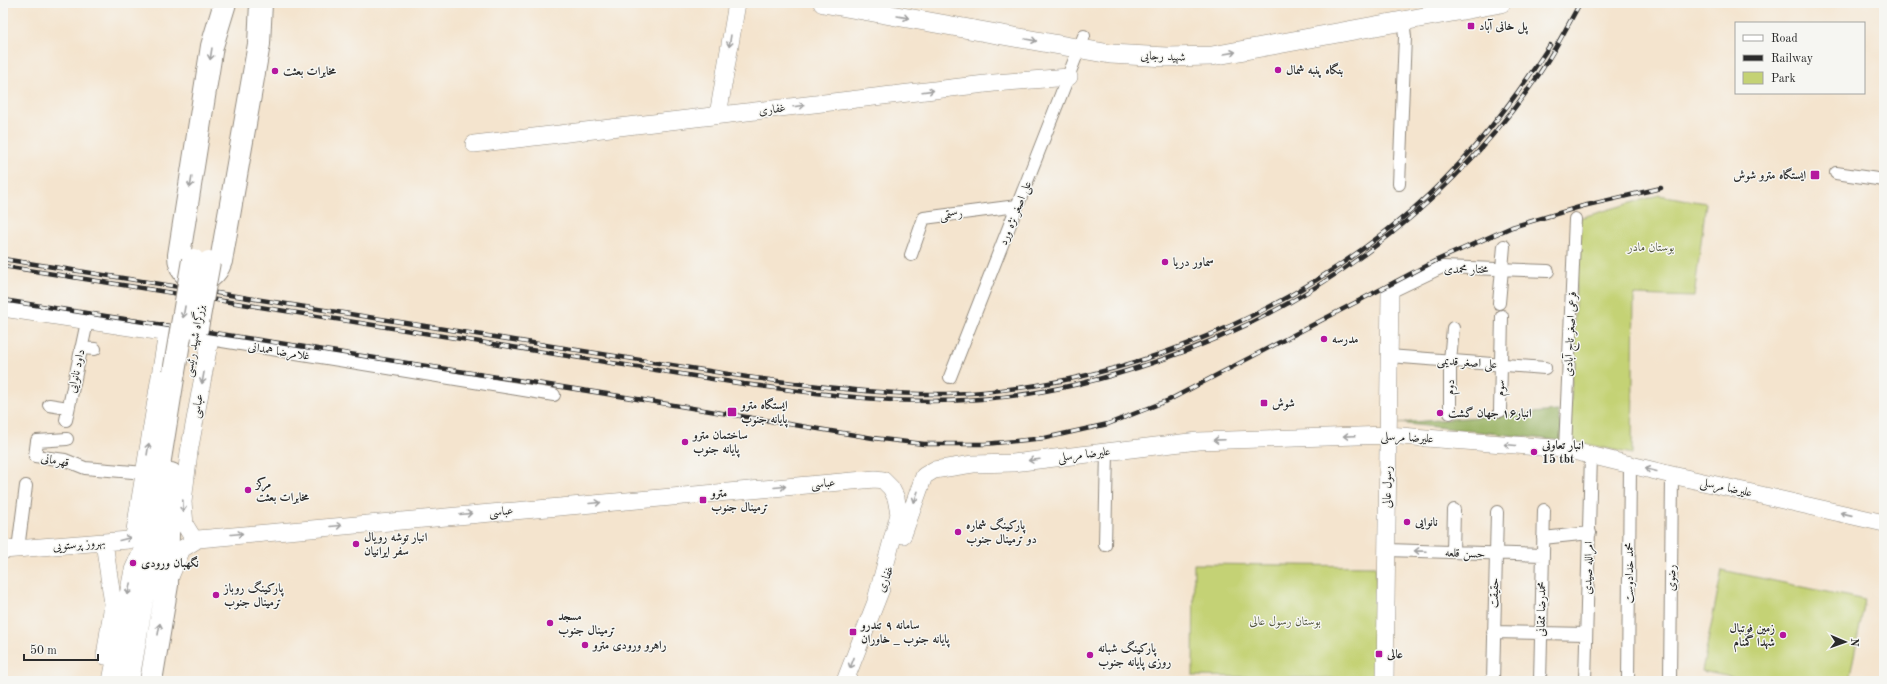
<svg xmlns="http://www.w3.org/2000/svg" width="1887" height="684" font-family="'Old Standard TT',Amiri,serif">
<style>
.green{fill:#c4d274;stroke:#787e50}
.forest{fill:#9bb466;stroke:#637048}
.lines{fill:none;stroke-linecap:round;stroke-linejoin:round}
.street-casing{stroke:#90887c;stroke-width:14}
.secondary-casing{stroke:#90887c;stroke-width:18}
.primary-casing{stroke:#90887c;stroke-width:20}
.highway-casing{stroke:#90887c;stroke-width:24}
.street{stroke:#fff;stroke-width:12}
.secondary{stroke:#fff;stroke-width:17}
.primary{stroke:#fff;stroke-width:19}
.highway{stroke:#fff;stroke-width:22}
.rail-casing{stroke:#2b2b2b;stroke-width:4.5}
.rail{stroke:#f6f6f2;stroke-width:3;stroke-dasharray:9;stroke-linecap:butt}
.highway-bridge-casing{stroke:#90887c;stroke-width:24;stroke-linecap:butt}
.highway-bridge{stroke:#fff;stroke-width:22}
.oneway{stroke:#a0a0a0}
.poi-dot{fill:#b5179e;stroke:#f6f6f2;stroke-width:1.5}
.labels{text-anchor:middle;stroke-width:3;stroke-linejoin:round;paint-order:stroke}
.poi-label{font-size:12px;font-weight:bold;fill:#2b2b2b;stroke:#f6f6f2;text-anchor:start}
.street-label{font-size:12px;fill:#2b2b2b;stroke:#f6f6f2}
.park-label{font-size:12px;fill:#51553d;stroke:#f6f6f2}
</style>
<rect width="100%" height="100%" fill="#f6f6f2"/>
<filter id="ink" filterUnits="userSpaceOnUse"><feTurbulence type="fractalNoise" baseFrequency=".025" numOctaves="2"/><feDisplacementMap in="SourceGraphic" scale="8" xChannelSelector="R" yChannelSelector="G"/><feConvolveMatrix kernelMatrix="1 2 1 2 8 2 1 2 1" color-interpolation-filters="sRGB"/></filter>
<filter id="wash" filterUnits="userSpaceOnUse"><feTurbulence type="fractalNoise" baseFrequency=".012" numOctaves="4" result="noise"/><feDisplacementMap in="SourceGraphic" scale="16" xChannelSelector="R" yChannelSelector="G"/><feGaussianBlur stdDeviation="0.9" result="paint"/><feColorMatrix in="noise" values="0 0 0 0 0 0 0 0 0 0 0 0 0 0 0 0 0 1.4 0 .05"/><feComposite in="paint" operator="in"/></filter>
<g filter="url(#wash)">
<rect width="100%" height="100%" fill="#f4e4ce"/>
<path class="green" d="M1659 195 1706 203 1694 297 1634 295 1632 454 1569 440 1579 218Z
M1194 564 1376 566 1375 679 1193 676Z
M1722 570 1865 600 1849 681H1750L1702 671Z"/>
<path class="forest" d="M1558 411 1564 441 1399 423Z"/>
</g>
<g filter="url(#ink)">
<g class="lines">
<defs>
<path id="street" d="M1836 173 1884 180
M1399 184 1405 37 1403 21
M911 255 924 218 1017 206
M1390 292 1442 267 1548 271
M1499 303 1504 246
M210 339 554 395
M81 348 95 349
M1389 356 1545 368
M950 377 1084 36
M49 405 68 408
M1500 411 1502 316
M1450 413V361L1453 328
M66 420 87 322
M67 439 37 441 35 456 65 460 85 468 145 473
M1565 449 1575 219
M1543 538 1590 533
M1105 545 1107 452
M18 549 26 486
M1387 550 1543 555
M1453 552 1454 510
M1493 632 1586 634
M1493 681 1497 512
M1540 681 1544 510
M1585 681 1591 454
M1628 681 1630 464
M1670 681 1672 475"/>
<path id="secondary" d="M718 115 737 3
M474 144 994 83 1069 77
M3 308 210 339 189 452 183 502 185 525 193 538 198 539 875 479 883 480 891 488 896 498 899 514 876 600
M903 535 924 476 934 470 973 464 1013 463 1198 441 1388 435 1565 449 1672 475 1884 523
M104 542 113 604 105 656
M3 550 129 540 134 536 167 333
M170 577 182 549 198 539
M111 681 133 570 145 543
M845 681 881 589
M1385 681 1390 292"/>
<path id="primary" d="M823 3 1110 54 1167 57 1212 56 1501 3"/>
<path id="highway" d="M225 3 212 46 179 255C179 285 212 290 221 261L259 44 261 3
M128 681 146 578 147 540 174 372
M151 681 167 585 169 484 171 474"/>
</defs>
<use href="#street" class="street-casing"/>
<use href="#secondary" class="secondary-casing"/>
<use href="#primary" class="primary-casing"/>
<use href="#highway" class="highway-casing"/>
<use href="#street" class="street"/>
<use href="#secondary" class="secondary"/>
<use href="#primary" class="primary"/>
<use href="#highway" class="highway"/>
<defs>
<path id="rail" d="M3 259 747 377C825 387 904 399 983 392 1140 378 1294 312 1413 209 1467 162 1511 105 1550 45
M3 266 744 384C823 394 901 406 981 399 1040 395 1099 381 1155 362 1310 310 1441 214 1535 80 1552 56 1566 29 1580 3
M3 300 607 394 873 438 924 444H985L1045 438 1108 424 1169 400 1435 261 1512 227 1583 206 1661 188"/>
</defs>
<use href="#rail" class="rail-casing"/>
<use href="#rail" class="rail"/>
<defs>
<path id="highway-bridge" d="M197 328 209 262
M174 372 193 260"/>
</defs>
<use href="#highway-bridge" class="highway-bridge-casing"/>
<use href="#highway-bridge" class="highway-bridge"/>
</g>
<defs><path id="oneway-shaft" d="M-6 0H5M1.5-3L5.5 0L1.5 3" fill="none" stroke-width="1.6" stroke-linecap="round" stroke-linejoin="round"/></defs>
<g class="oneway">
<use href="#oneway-shaft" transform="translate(903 17) rotate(10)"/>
<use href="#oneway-shaft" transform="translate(1031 40) rotate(10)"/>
<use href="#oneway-shaft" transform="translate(730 41) rotate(99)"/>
<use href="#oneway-shaft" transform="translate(1230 53) rotate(-10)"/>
<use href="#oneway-shaft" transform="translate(211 54) rotate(99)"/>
<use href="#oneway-shaft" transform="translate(928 91) rotate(-7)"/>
<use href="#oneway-shaft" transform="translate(799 106) rotate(-7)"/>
<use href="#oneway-shaft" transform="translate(191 182) rotate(99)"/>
<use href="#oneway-shaft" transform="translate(184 312) rotate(100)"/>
<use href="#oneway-shaft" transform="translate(203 378) rotate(100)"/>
<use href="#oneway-shaft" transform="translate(1349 436) rotate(178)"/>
<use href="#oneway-shaft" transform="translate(1219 440) rotate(178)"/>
<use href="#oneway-shaft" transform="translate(1510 445) rotate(-175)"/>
<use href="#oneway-shaft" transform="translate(148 449) rotate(-81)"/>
<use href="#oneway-shaft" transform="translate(1034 460) rotate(173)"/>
<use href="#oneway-shaft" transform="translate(1651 470) rotate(-165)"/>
<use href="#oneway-shaft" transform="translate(780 487) rotate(-5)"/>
<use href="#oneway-shaft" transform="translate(916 497) rotate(109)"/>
<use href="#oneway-shaft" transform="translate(595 503) rotate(-5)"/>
<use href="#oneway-shaft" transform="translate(183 506) rotate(88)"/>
<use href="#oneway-shaft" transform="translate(466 514) rotate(-5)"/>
<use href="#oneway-shaft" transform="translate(1846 514) rotate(-167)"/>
<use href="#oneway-shaft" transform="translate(336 526) rotate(-5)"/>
<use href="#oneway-shaft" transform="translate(237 534) rotate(-5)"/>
<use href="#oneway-shaft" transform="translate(125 539) rotate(-14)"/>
<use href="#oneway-shaft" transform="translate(1420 551) rotate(-178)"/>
<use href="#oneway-shaft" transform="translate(129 589) rotate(101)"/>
<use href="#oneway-shaft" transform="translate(159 629) rotate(-80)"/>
<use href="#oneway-shaft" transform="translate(852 663) rotate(111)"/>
</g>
</g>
<g class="poi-dot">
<rect x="1467" y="22" width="8" height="8" rx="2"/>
<circle cx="1278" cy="70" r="4"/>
<circle cx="275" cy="71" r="4"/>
<rect x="1810" y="170" width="10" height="10" rx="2"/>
<circle cx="1165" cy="262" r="4"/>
<circle cx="1324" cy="339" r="4"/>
<rect x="1260" y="399" width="8" height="8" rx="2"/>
<rect x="727" y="407" width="10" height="10" rx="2"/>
<circle cx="1440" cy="413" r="4"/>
<circle cx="685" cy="442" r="4"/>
<circle cx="1534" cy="452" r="4"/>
<circle cx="248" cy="490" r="4"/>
<rect x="699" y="496" width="8" height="8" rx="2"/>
<circle cx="1407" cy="522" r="4"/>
<circle cx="958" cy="532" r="4"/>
<circle cx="356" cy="544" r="4"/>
<circle cx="133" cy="563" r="4"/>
<circle cx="216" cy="595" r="4"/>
<circle cx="550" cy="623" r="4"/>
<rect x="849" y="628" width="8" height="8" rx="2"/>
<circle cx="1783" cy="635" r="4"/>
<circle cx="585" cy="645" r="4"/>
<rect x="1375" y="650" width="8" height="8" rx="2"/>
<circle cx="1090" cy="655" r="4"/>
</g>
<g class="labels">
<g class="poi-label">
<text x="1479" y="30">پل خانی آباد</text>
<text x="1286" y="74">بنگاه پنبه شمال</text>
<text x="283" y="75">مخابرات بعثت</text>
<text x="1806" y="179" text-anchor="end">ایستگاه مترو شوش</text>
<text x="1173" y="266">سماور دریا</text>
<text x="1332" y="343">مدرسه</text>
<text x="1272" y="407">شوش</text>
<text x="741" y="409">ایستگاه مترو<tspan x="741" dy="14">پایانه جنوب</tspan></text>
<text x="1448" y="417">انبار۱۶ جهان گشت</text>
<text x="693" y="439">ساختمان مترو<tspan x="693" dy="14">پایانه جنوب</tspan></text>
<text x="1542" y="449">انبار تعاونی<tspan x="1542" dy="14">15 tbt</tspan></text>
<text x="256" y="487">مرکز<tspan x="256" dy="14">مخابرات بعثت</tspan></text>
<text x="711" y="497">مترو<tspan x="711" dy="14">ترمینال جنوب</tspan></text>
<text x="1415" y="526">نانوایی</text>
<text x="966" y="529">پارکینگ شماره<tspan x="966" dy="14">دو ترمینال جنوب</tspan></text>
<text x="364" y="541">انبار توشه رویال<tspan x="364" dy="14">سفر ایرانیان</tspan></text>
<text x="141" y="567">نگهبان ورودی</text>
<text x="224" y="592">پارکینگ روباز<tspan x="224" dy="14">ترمینال جنوب</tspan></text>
<text x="558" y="620">مسجد<tspan x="558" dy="14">ترمینال جنوب</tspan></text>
<text x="861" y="629">سامانه ۹ تندرو<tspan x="861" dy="14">پایانه جنوب _ خاوران</tspan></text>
<text x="1775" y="632" text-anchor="end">زمین فوتبال<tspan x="1775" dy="14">شهدا گمنام</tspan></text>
<text x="593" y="649">راهرو ورودی مترو</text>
<text x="1098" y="652">پارکینگ شبانه<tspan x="1098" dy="14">روزی پایانه جنوب</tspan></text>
<text x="1387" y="658">عالی</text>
</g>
<g class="street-label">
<text transform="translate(1163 56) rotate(2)" y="4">شهید رجایی</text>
<text transform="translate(772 109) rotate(-7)" y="4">غفاری</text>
<text transform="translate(1015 213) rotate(-68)" y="4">علی اصغر نژه ورد</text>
<text transform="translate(951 214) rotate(-8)" y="4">رستمی</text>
<text x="1466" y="273">مختار محمدی</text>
<text transform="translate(1570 334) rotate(-87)" y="4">فرعی اصغر تاج آبادی</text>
<text transform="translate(194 341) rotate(-80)" y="4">بزرگراه شهید رئیسی</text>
<text transform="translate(279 351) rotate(9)" y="4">غلامرضا همدانی</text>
<text transform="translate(1467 362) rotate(4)" y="4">علی اصغر قدیمی</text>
<text transform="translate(76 371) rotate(-78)" y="4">داود نانوایی</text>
<text transform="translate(1450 387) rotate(-89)" y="4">دوم</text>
<text transform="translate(1500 388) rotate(-88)" y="4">سوم</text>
<text transform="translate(197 406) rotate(-80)" y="4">عباسی</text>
<text transform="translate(1407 437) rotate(3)" y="4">علیرضا مرسلی</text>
<text transform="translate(1084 454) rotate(-7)" y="4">علیرضا مرسلی</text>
<text transform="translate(55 460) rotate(11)" y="4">قهرمانی</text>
<text transform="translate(823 483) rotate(-5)" y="4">عباسی</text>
<text transform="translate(1387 487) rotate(-89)" y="4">رسول عالی</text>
<text transform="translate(1726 487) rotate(12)" y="4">علیرضا مرسلی</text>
<text transform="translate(501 511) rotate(-5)" y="4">عباسی</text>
<text transform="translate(79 544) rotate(-5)" y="4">بهروز پرستویی</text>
<text transform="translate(1465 553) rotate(2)" y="4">حسن قلعه</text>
<text transform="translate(1588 568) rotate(-88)" y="4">امرالله صیدی</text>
<text transform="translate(1629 573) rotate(-90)" y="4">محمد خدادوست</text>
<text transform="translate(1671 578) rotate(-89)" y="4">رضوی</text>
<text transform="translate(885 579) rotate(-68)" y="4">غفاری</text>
<text transform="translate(1494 593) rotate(-88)" y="4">حقیقت</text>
<text transform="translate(1541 609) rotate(-89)" y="4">محمدرضا ممقانی</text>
</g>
<g class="park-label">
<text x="1651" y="251">بوستان مادر</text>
<text x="1285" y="625">بوستان رسول عالی</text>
</g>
</g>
<rect width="1887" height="684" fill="none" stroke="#f6f6f2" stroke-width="16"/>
<rect x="1735" y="22" width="130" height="72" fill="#f6f6f2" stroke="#a5a5a2"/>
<rect x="1743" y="35" width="20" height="6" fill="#ffffff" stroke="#a5a5a2"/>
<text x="1771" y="42" font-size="12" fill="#2b2b2b">Road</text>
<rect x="1743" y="55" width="20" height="6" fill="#2b2b2b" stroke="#a5a5a2"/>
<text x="1771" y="62" font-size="12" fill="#2b2b2b">Railway</text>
<rect x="1743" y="72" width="20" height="12" fill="#c4d274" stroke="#a5a5a2"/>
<text x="1771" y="82" font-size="12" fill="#2b2b2b">Park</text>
<g transform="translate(1845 642) rotate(92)" stroke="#f6f6f2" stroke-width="3" paint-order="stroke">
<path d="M0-3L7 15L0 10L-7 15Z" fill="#2b2b2b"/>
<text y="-6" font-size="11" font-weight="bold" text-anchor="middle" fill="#2b2b2b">N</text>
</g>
<path d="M24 654v6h74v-6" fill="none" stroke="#2b2b2b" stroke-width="2"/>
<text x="30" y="654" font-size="12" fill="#2b2b2b" stroke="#f6f6f2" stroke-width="3" paint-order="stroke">50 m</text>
</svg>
